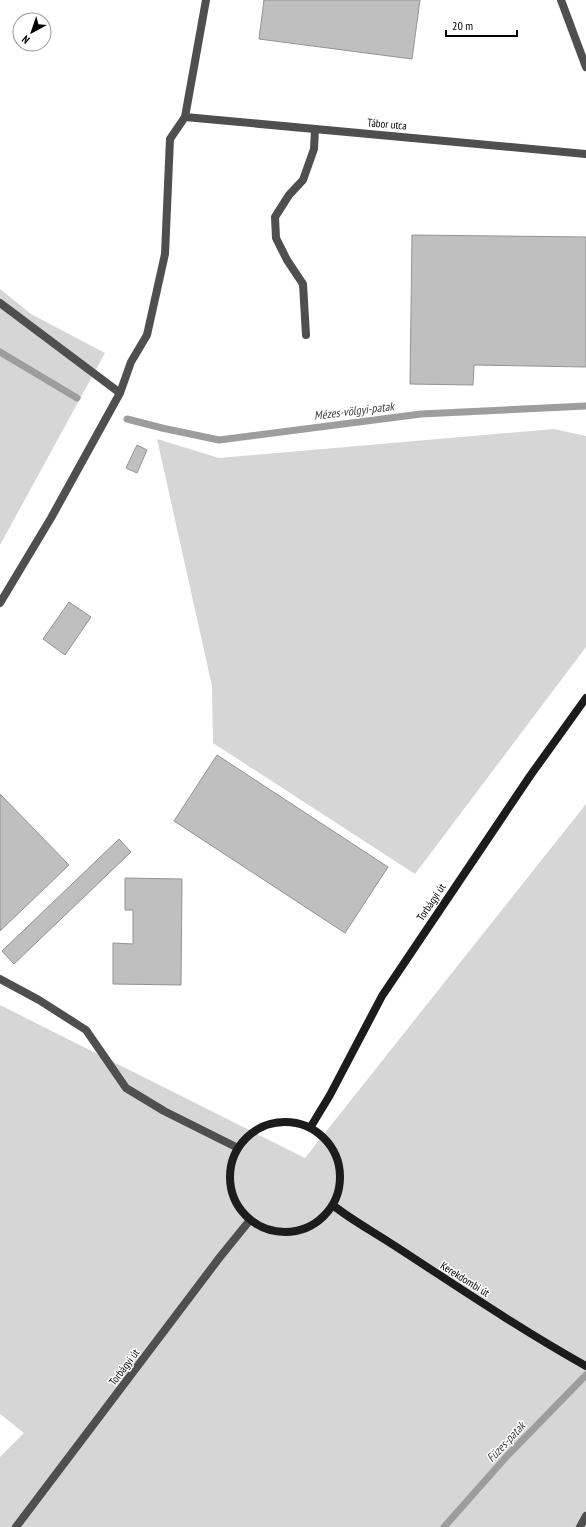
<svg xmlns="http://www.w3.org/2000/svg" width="586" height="1527" font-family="'PT Sans Narrow',sans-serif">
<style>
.green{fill:#d6d6d6}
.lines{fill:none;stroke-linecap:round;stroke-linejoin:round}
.stream{stroke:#9d9d9d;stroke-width:7}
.building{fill:#bfbfbf;stroke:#939393}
.lane{stroke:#4f4f4f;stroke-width:8}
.street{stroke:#4f4f4f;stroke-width:8}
.secondary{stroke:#1c1c1c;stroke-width:8}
.labels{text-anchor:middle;stroke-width:3;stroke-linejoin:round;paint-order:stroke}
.street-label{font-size:11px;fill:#000;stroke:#fff}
.water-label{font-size:12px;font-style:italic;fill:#3e3e3e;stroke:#fff}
</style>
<rect width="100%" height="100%" fill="#fff"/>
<path class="green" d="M0 289 31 314 105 353 0 545Z
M554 429 586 436V647L415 874 213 743 212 686 157 439 219 458Z
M586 804V1527H0V1457L24 1433 0 1414V1005L305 1158Z"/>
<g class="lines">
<path class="stream" d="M0 352 77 398
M127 419 162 428 219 440 421 414 586 406
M444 1527 507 1456 586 1375"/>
</g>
<path class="building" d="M264 0H420L412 59 259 39Z
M412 235 586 237V367L474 365 473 385 410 384Z
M137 445 147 450 137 473 126 468Z
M69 602 91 617 65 655 43 639Z
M217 755 388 867 345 933 174 821Z
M0 794 69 865 0 931Z
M119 839 131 852 14 964 2 951Z
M125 878 182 879 181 985 113 984V943L133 944V910H125Z"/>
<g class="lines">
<path class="lane" d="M561 0 586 67
M306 335 303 284 287 260 276 238 275 217 289 195 303 180 314 149 315 129"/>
<path class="street" d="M185 117 586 154
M0 303 120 393
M0 603 51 518 120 393 131 362 147 335 165 254 170 139 185 117 206 0
M0 979 39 1000 86 1030 126 1088 164 1111 238 1148
M16 1527 220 1257 250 1220
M580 1527 586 1516"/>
<path class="secondary" d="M230 1177a55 55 0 1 1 110 0a55 55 0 1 1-110 0Z
M310 1128 330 1095 382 996 530 776 586 698
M334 1206C353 1221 374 1232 395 1246 458 1287 520 1329 586 1366"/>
</g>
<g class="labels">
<g class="street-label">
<text transform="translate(387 124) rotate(5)" y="4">Tábor utca</text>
<text transform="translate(431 902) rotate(-56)" y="4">Torbágyi út</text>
<text transform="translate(465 1279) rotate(32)" y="4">Kerekdombi út</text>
<text transform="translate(124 1367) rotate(-53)" y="4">Torbágyi út</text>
</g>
<g class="water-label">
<text transform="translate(354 411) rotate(-7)" y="4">Mézes-völgyi-patak</text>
<text transform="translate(506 1442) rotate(-47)" y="4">Füzes-patak</text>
</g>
</g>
<g transform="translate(32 32) rotate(220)"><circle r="19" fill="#ffffff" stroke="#999999"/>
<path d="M0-3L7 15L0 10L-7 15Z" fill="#000000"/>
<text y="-6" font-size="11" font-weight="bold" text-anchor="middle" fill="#000000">N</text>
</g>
<path d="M446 30v6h71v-6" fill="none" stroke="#000000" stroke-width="2"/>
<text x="452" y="30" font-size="12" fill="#000000" stroke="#ffffff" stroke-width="3" paint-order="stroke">20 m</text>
</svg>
